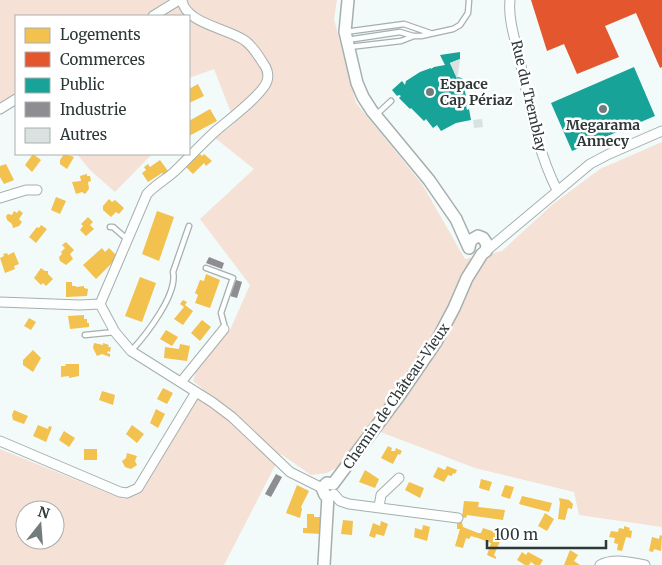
<svg xmlns="http://www.w3.org/2000/svg" width="662" height="565" font-family="Merriweather,serif">
<style>
.green{fill:#f5e1d5;fill-rule:evenodd}
.homes{fill:#f2c14e}
.shops{fill:#e4572e}
.public{fill:#17a398}
.industry{fill:#8d8d92}
.building{fill:#d9e1e1}
.lines{fill:none;stroke-linecap:round;stroke-linejoin:round}
.service-casing{stroke:#a6afae;stroke-width:7}
.minor-casing{stroke:#a6afae;stroke-width:11}
.tertiary-casing{stroke:#a6afae;stroke-width:14}
.service{stroke:#fdfefe;stroke-width:4.5}
.minor{stroke:#fdfefe;stroke-width:9}
.tertiary{stroke:#fdfefe;stroke-width:11}
.poi-dot{fill:#737c7c;stroke:#fff;stroke-width:2}
.labels{text-anchor:middle;stroke-width:5;stroke-linejoin:round;paint-order:stroke}
.poi-label{font-size:14px;font-weight:bold;fill:#2e3838;stroke:#fff;text-anchor:start}
.street-label{font-size:14px;fill:#2e3838;stroke:#fff}
</style>
<rect width="100%" height="100%" fill="#f2fafa"/>
<path class="green" d="M0 0H337L334 19 356 103 422 184 465 259 502 251 553 204 600 169 662 142V527L579 515 574 492 475 468 370 428 339 466 327 473 311 475 281 454 224 565H0V449L123 499 136 495 144 489 203 389 193 381 197 369 230 330 250 285 200 219 254 169 215 138 235 123 214 69 189 78V16H16V94L0 104ZM25 510H55V540H25Z
M77 154H152L115 192 90 170Z"/>
<path class="homes" d="M198 84 204 96 189 103V89Z
M210 109 217 121 189 136V121Z
M33 154 41 160 32 172 25 165Z
M64 154 74 157 67 169 60 164V160Z
M200 154 202 156 204 154 212 161 206 166 204 163 193 174 186 167Z
M160 160 168 171 163 174 162 173 148 182 142 173 146 170 144 167 148 164 150 167Z
M6 164 14 180 4 184 0 177V166Z
M87 174V176H90L91 181 88 182 89 189 85 194 82 192 76 194 72 182 81 181 80 176Z
M56 197 66 201 60 214 51 210Z
M109 199 112 202 115 200 124 208 119 214 116 212 111 217 103 210V206Z
M19 210 23 213 19 219 22 222 19 226 13 228 12 224 7 220 6 216 8 214 12 215 14 211 17 213Z
M157 211 174 217 159 261 142 254Z
M88 217 93 222 90 225 94 229 86 236 80 230 83 226 81 224Z
M41 225 47 229 36 243 29 237 37 227 39 228Z
M66 242 74 250 70 254 73 259 66 265 60 261 59 257 62 254 61 252 65 248 62 245Z
M102 248 105 252 109 248 118 257 96 279 83 265Z
M14 252 19 264 14 266 15 269 5 273 0 258 4 256 3 254 7 253 8 255Z
M41 268 45 271H48V274L53 279 46 286 43 283 41 285 34 278Z
M206 274 220 280 210 308 195 303 198 295 195 293 200 280 204 281Z
M140 277 156 283 142 322 125 316Z
M66 282H72V286H76V287L84 286V288L88 289 87 296 66 297Z
M183 300 187 302 185 305 193 311 183 325 174 319 184 307 180 304Z
M84 315V319H87V323H89V327L70 329 68 316Z
M29 318 36 322 31 330 24 326Z
M202 320 211 327 200 341 191 333Z
M166 330 178 337 172 346 160 339Z
M94 343 103 345V343L109 345 108 347H111L110 352 108 351 107 353 110 354V357L102 354 97 356 93 348Z
M180 344 190 346 187 361 164 358 165 347 179 349Z
M33 350 41 358 33 372 23 365V360Z
M65 364H79V376L69 378V376L61 377V366H66Z
M163 388 173 393 167 404 157 399Z
M102 391 115 395 113 405 99 400Z
M156 409 165 414 158 428 150 423Z
M14 410 28 416 24 424 13 420 12 415Z
M38 425 48 429 49 426 52 427 46 442 33 436Z
M132 425 144 434 137 443 126 434Z
M64 431 75 438 69 447 59 440Z
M388 446 392 448 391 451H395L396 448 402 451 400 455 398 454 393 464 381 458Z
M84 449H97V460H84Z
M127 453 137 456 135 461 137 465 131 469 125 467 122 461 126 458Z
M447 466 457 470 455 474 453 473 452 476 448 475 444 482 433 477 438 467 445 470Z
M365 470 379 479 375 488 359 482Z
M481 479 492 482 489 491 479 488Z
M409 482 424 488 420 498 405 490Z
M297 485 309 491 301 507 302 509 300 518 286 513Z
M505 485 514 487 510 499 501 496Z
M522 496 552 503 549 512 519 504Z
M559 498 569 500 573 504 572 509 568 508 565 520 558 519 560 503Z
M464 501 479 502 478 507 505 510 503 520 467 515 466 518 462 517Z
M545 513 554 519 547 531 538 526Z
M307 514H314V517H321V534L303 533V528H307Z
M343 520 353 521 352 535 341 534Z
M381 521 388 524 384 536 376 534 375 538 369 536 373 523 380 526Z
M460 522H462L463 527 478 533H481L483 528 501 534 500 538 501 539 494 555 496 557V559L487 555 491 543 478 538 471 536 469 539 466 538 463 548 455 546 460 529H457V523Z
M423 525 430 527 427 541 414 537 415 528 422 530Z
M624 526 630 528 629 530 632 531 631 538 626 537 622 551 617 550 618 544 614 543 615 538 609 537 611 531 618 532 619 528 624 529Z
M660 535 662 536 661 551 654 549 653 552 649 551 652 537 659 539Z
M570 550 578 555 574 561 580 565H564Z
M522 552 526 555 528 552 543 560 540 565H535L531 562 529 565H525L517 560Z"/>
<path class="shops" d="M531 0H662V67L660 68 636 13 605 26 619 57 577 74 564 44 547 51Z"/>
<path class="public" d="M460 52V59L450 63 457 77 462 78 465 82 464 87 468 105 466 106 467 110 469 109 471 120 456 123 441 131 437 125 433 128 426 119 424 121 411 108 410 109 399 98 401 96 399 95 397 96 392 90 402 81 405 85 406 81 420 72 431 68V69L434 67 445 65 440 55Z
M634 67 655 116 572 151 551 103Z"/>
<path class="industry" d="M209 257 224 263 222 269 206 263Z
M236 280 242 282 237 298 230 296Z
M276 474 282 477 271 497 265 494Z"/>
<path class="building" d="M460 59 459 68 457 79 450 63Z
M482 119 483 127 474 128 473 120Z"/>
<g class="lines">
<defs>
<path id="service" d="M345 32 404 24 430 33
M347 40 400 32 413 36
M349 47 401 41 414 36H421L453 29 460 25 468 13 469 0
M376 115 391 101
M110 227H113L128 240
M206 268 233 278 221 313 224 324V329
M85 335 115 332
M131 351C146 335 178 294 173 272L189 226"/>
<path id="minor" d="M182 0C185 23 226 28 244 40 252 45 258 55 263 63 267 68 269 75 267 81 263 94 229 120 218 129 202 143 189 158 174 172 165 180 155 185 147 194L100 304 115 332 131 351 212 402 232 417 290 472 322 488
M510 0C508 19 515 39 519 57 529 101 536 149 557 190
M153 16 179 0
M0 109 16 99
M0 198 26 190H37
M486 251 590 164 609 154 662 131
M0 302 80 305 100 304
M181 382 224 329
M0 441 120 492 127 493 138 488 196 392
M334 494 340 501 349 504 458 518
M379 507 381 495 399 478
M600 565C613 558 631 562 645 565"/>
<path id="tertiary" d="M348 0 345 32 357 83 363 97 372 111 429 180 456 219 469 248
M333 484 399 396 436 342 454 308 467 278 482 254 486 251 487 244 483 238 478 236 471 240 469 247
M328 496 325 495 322 488 327 483 333 484
M324 565 328 496"/>
</defs>
<use href="#service" class="service-casing"/>
<use href="#minor" class="minor-casing"/>
<use href="#tertiary" class="tertiary-casing"/>
<use href="#service" class="service"/>
<use href="#minor" class="minor"/>
<use href="#tertiary" class="tertiary"/>
</g>
<g class="poi-dot">
<circle cx="430" cy="92" r="5"/>
<circle cx="603" cy="109" r="5"/>
</g>
<g class="labels">
<g class="poi-label">
<text x="440" y="89">Espace<tspan x="440" dy="16">Cap Périaz</tspan></text>
<text x="603" y="130" text-anchor="middle">Megarama<tspan x="603" dy="16">Annecy</tspan></text>
</g>
<g class="street-label">
<text transform="translate(529 96) rotate(77)" y="5">Rue du Tremblay</text>
<text transform="translate(396 396) rotate(-55)" y="5">Chemin de Château-Vieux</text>
</g>
</g>
<rect x="15" y="15" width="175" height="140" fill="#ffffff" stroke="#abafaf"/>
<rect x="25" y="28" width="25" height="15" fill="#f2c14e" stroke="#abafaf"/>
<text x="60" y="40" font-size="15" fill="#2e3838">Logements</text>
<rect x="25" y="52" width="25" height="15" fill="#e4572e" stroke="#abafaf"/>
<text x="60" y="65" font-size="15" fill="#2e3838">Commerces</text>
<rect x="25" y="78" width="25" height="15" fill="#17a398" stroke="#abafaf"/>
<text x="60" y="90" font-size="15" fill="#2e3838">Public</text>
<rect x="25" y="102" width="25" height="15" fill="#8d8d92" stroke="#abafaf"/>
<text x="60" y="115" font-size="15" fill="#2e3838">Industrie</text>
<rect x="25" y="128" width="25" height="15" fill="#d9e1e1" stroke="#abafaf"/>
<text x="60" y="140" font-size="15" fill="#2e3838">Autres</text>
<g transform="translate(40 525) rotate(17)"><circle r="24" fill="#ffffff" stroke="#abafaf"/>
<path d="M0-4L9 19L0 12L-9 19Z" fill="#737c7c"/>
<text y="-8" font-size="14" font-weight="bold" text-anchor="middle" fill="#2e3838">N</text>
</g>
<path d="M487 540v8h119v-8" fill="none" stroke="#2e3838" stroke-width="2.5"/>
<text x="494" y="540" font-size="15" fill="#2e3838" stroke="#ffffff" stroke-width="4" paint-order="stroke">100 m</text>
</svg>
